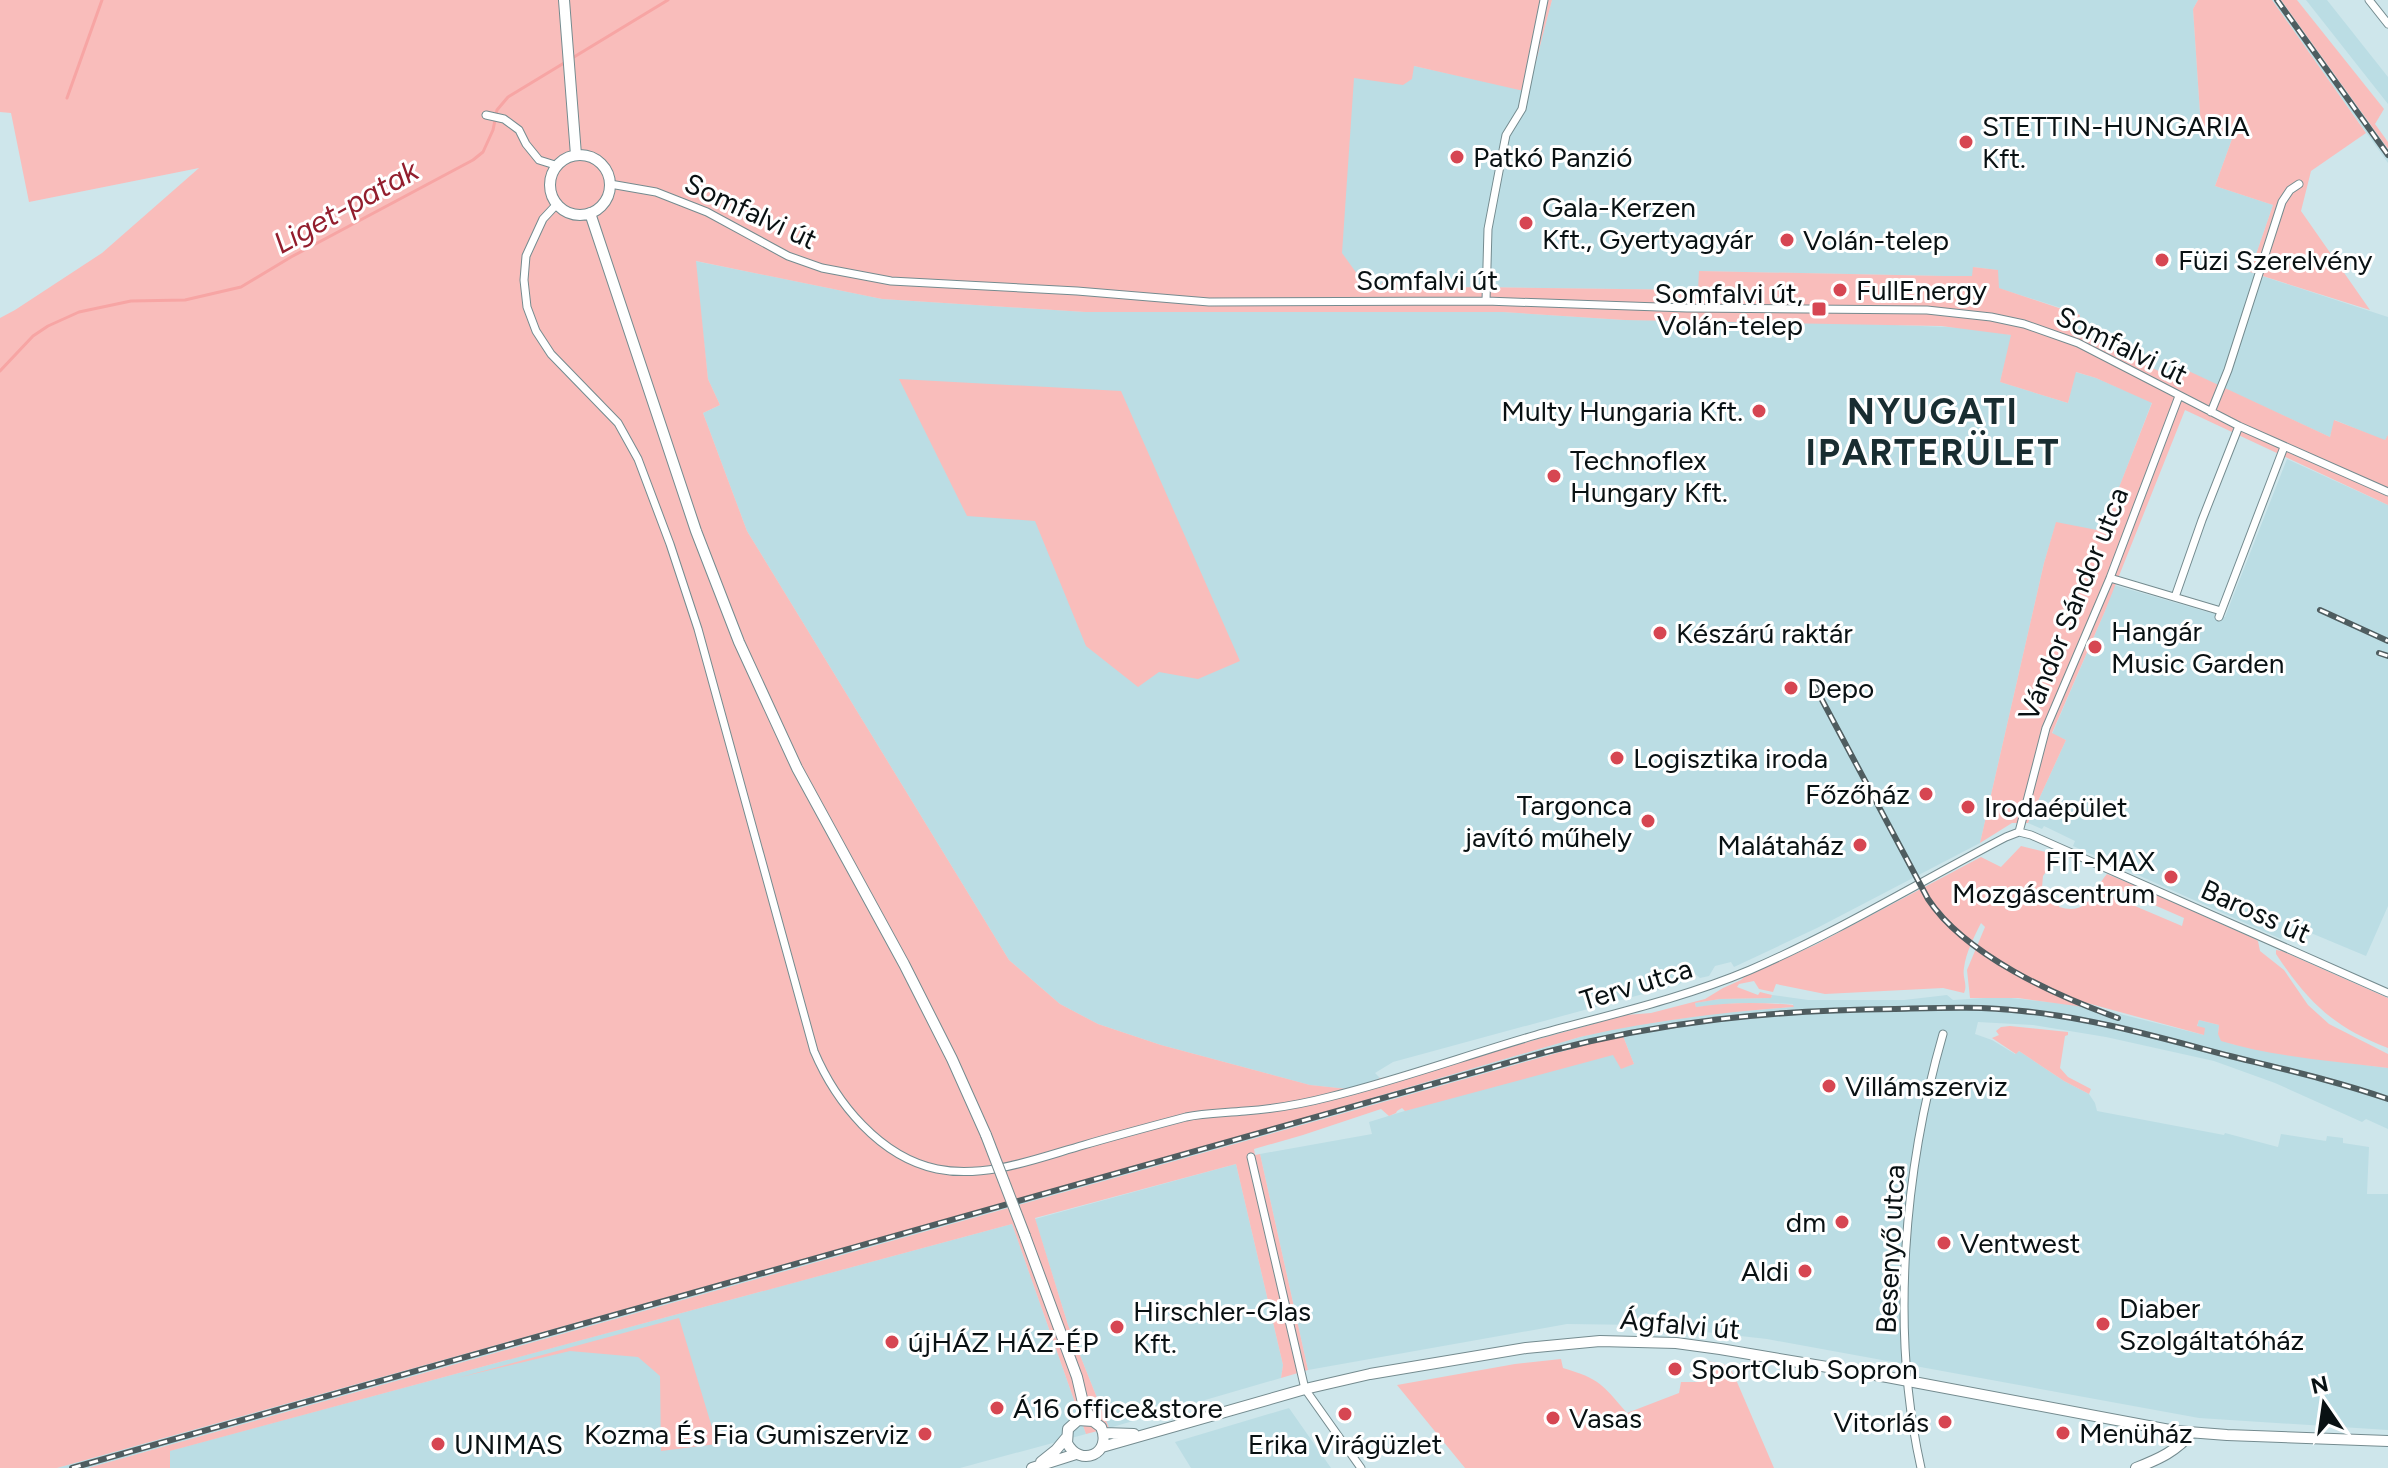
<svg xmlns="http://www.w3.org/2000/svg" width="2388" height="1468" font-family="Figtree,sans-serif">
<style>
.built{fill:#bbdde4}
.green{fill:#f9bdbb}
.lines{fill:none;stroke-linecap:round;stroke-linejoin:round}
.stream{stroke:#f7a5a4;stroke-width:3}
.street-casing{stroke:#748b8f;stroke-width:9}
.secondary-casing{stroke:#748b8f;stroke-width:12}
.street{stroke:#fff;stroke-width:7}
.secondary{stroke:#fff;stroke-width:10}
.rail-casing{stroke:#4f5d60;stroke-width:6}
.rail{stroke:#fff;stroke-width:3;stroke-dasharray:9;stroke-linecap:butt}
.secondary-bridge-casing{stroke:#748b8f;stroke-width:12;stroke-linecap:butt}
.secondary-bridge{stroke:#fff;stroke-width:10}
.poi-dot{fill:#d64652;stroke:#fff;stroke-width:3}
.labels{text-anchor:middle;stroke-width:6;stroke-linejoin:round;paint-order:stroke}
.poi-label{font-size:28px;fill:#091113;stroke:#fff;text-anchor:start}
.street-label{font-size:28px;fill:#091113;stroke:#fff}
.water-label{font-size:30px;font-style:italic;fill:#931e2d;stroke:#fff}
.district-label{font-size:36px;font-weight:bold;letter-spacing:2px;fill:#192d31;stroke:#fff}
</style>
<rect width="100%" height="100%" fill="#cee6eb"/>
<path class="built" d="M1552 0H2198L2193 9 2201 128 2232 139 2215 186 2273 205 2250 272 2388 317V435L2385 441 2335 420 2330 437 2180 368 2173 379 2075 331 2080 314 1998 288 1997 270 1973 267V276H1944L1699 271V290L1477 287 1400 289 1397 279 1387 278 1378 289H1319L1332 75 1414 66 1528 91Z
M2272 0H2281L2388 149V163Z
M2306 0H2327L2388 77V104Z
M695 261 882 299 1085 312H1503L1624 320 1845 323 1970 328 2012 335 2000 382 2068 403 2075 372 2096 378 2152 402 2102 532 2056 523 2044 563 1980 843 1817 928 1734 967 1731 962 1715 966 1709 976 1700 978 1694 973 1684 977 1680 984 1393 1062 1375 1073 1380 1078 1357 1090 1310 1085 1161 1045 1098 1024 1060 1004 1009 960 747 531 703 413 720 405 708 379Z
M2287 459 2388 505V906L2366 956 2287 923 2281 939 2073 846 2075 841 2044 826 2042 829 2028 823 2066 740 2052 734 2105 611 2114 585 2225 617Z
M1772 995 1808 1000H1904L1947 995 1953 1000 2001 997 2084 1006 2086 1003 2108 1011 2204 1035 2197 1027 2199 1020 2219 1025 2218 1034 2232 1044 2287 1055 2388 1068V1129L2366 1119 2362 1122 2275 1083 2214 1061 2106 1037 2033 1025 1978 1022 1975 1034 1992 1040 2015 1054 2019 1051 2064 1081 2089 1094 2095 1103 2097 1111 2224 1135 2225 1133 2278 1147 2281 1134 2326 1141 2327 1136 2343 1138V1143L2369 1147 2367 1194H2388V1430L2199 1418 1767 1339 1642 1325 1567 1324 1308 1370 1260 1154 1372 1134 1369 1122 1437 1101 1614 1054 1621 1068 1634 1064 1623 1036 1556 1053 88 1468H57L1250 1134 1580 1037 1618 1028 1710 1014 1793 1007V1004L1775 1003H1738L1696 1007 1695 1003 1720 999 1771 998Z
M1236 1164 1283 1365 1281 1378 1109 1428 1068 1325 1035 1219Z
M1012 1224 1086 1434 960 1468H170L169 1451Z
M1289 1408 1331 1468H1191L1175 1442Z"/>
<path class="green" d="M0 0H1552L1528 92 1414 66 1412 79 1403 85 1354 78 1342 253 1368 289H1378L1386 278 1397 279 1400 289 1477 287 1698 290 1699 271 1944 276H1972L1973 267 1998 270 1999 288 2080 315 2076 331 2173 378 2180 367 2330 437 2334 420 2385 440 2388 435V505L2185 410 2105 611 2052 733 2066 740 2028 823H2012L1980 843 2044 563 2056 522 2102 531 2152 403 2096 378 2076 372 2068 403 2000 382 2011 335 1941 326 1624 320 1503 312H1085L882 299 696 261 708 379 720 405 703 413 747 531 1009 960 1060 1004 1098 1024 1161 1045 1310 1085 1357 1090 1380 1078 1408 1075 1626 1015 1651 1013 1705 999 1723 988 1741 980 1744 977 1817 944 1981 857 2001 867 2021 846 2050 853 2052 863 2043 876 2042 887 2060 901 2059 907C2090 916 2092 891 2107 874L2141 888 2136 897 2115 888 2109 895 2182 926 2184 918 2152 904 2149 900 2152 893 2253 938 2258 941 2260 951 2284 970 2308 1005 2329 1024 2388 1054V1068C2333 1061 2274 1057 2221 1041L2218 1034 2219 1025 2199 1020 2197 1026 2205 1028 2204 1035 2087 1003 2084 1007 2018 998H1970L1967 970 1985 927 1981 923C1974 937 1966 952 1964 968 1962 978 1968 984 1964 993L1943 988 1825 994 1776 984 1773 992 1759 989 1754 981 1739 984 1737 987 1758 995 1760 992 1772 995 1771 998 1720 999 1695 1003 1696 1007C1728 1002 1760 1002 1793 1005L1794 1007C1722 1012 1650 1021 1580 1037L1250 1134 57 1468H0V318L15 310 102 253 199 168 29 202 11 113 0 112Z
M2198 0H2272L2366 133 2311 171 2301 211 2370 310 2250 272 2273 205 2215 186 2232 139 2201 128 2193 9Z
M2281 0H2297L2384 109 2375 124 2388 142V149Z
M899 379 1121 391 1240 661 1198 679 1159 672 1138 687 1086 646 1035 521 967 516Z
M2276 950 2282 951 2388 998V1048C2333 1027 2308 1002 2276 954Z
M2010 1026 2068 1032V1035L2065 1036 2060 1068 2068 1077 2091 1089 2089 1094 2064 1081 2019 1051 2016 1054 1992 1038 1999 1035 1996 1031 2001 1027Z
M1623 1036 1634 1064 1621 1069 1613 1055 1405 1111 1402 1108 1397 1111 1396 1113 1389 1116 1381 1109 1303 1135 1254 1149 1255 1155 1260 1154 1308 1370 1281 1378 1283 1365 1236 1164 1035 1218 1068 1325 1109 1428 1086 1434 1012 1224 170 1451V1468H88L1589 1044Z
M679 1318 717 1444 661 1451 660 1376 638 1357 570 1351 457 1378Z
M1561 1359 1563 1368C1600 1379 1602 1384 1627 1413L1679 1393 1681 1382H1699L1704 1361C1717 1363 1728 1361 1734 1375L1774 1468H1465L1397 1385 1515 1364Z"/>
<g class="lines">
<path class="stream" d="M67 98 102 0
M0 371 33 336 48 326 79 312 131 301 185 300 241 287 291 257 473 160 483 152 493 130 497 110 508 97 668 0"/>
<defs>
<path id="street" d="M2369 0 2388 24
M486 115 504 119 519 130 526 144 539 160 555 165
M610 184 656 192 707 212 788 256 822 268 891 281 1077 291 1209 302 1486 301 1687 308 1927 310 1991 317 2024 324 2078 343 2239 426 2388 492
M557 204 543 219 526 256 524 280 527 307 536 331 551 354 618 423 638 459 670 544 698 629 814 1051C836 1103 880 1157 937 1169 986 1179 1038 1158 1084 1145 1118 1135 1152 1126 1186 1117 1205 1113 1225 1113 1245 1111 1273 1109 1302 1104 1329 1097 1399 1080 1467 1055 1536 1035 1608 1015 1681 999 1750 970 1838 932 1921 881 2006 837L2019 832
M1486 301 1488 229 1504 145 1506 135 1522 109 1544 0
M2211 412 2228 370 2282 202 2290 190 2299 184
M2110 578 2221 611
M2175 597 2202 520 2239 426
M2219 617 2284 447
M2019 832 2046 728 2110 578 2179 396
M2019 832 2031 835 2388 993
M1251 1157 1305 1389 1361 1468
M1921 1468C1890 1330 1904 1169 1943 1034"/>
<path id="secondary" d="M564 0 576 155
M550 185a30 30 0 1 1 60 0a30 30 0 1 1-60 0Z
M590 213 696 531 739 642 797 768 904 964 952 1059 986 1135
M1025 1236 1077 1377 1084 1407 1082 1419
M1084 1407 1093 1421 1101 1427C1113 1454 1080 1468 1067 1443L1068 1429 1078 1420 1093 1421
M1104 1433 1134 1434
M1102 1447 1305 1389 1370 1374 1526 1348 1600 1341 1676 1343 1720 1349 1887 1377 2175 1431 2227 1435 2388 1441
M1041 1462 1056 1450 1066 1438
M1032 1468 1076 1454
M2136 1468C2159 1459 2177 1451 2192 1432"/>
</defs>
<use href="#street" class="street-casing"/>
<use href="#secondary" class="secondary-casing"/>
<use href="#street" class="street"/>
<use href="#secondary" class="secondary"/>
<defs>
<path id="rail" d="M2277 0 2388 155
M2320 610 2388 641
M2379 653 2388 656
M1813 683 1928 899C1965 955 2056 996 2118 1018
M72 1468 1546 1052C1664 1021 1773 1010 1895 1009 1937 1008 1980 1006 2022 1011 2093 1018 2161 1038 2230 1056 2283 1069 2336 1081 2388 1099"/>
</defs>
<use href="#rail" class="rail-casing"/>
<use href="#rail" class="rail"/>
<defs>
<path id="secondary-bridge" d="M986 1135 1025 1236"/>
</defs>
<use href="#secondary-bridge" class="secondary-bridge-casing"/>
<use href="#secondary-bridge" class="secondary-bridge"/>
</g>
<g class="poi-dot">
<circle cx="1966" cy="142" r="8"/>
<circle cx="1457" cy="157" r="8"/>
<circle cx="1526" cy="223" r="8"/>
<circle cx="1787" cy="240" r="8"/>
<circle cx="2162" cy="260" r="8"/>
<circle cx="1840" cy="290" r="8"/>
<rect x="1811" y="301" width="16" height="16" rx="4"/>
<circle cx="1759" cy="411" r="8"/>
<circle cx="1554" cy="476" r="8"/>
<circle cx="1660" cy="633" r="8"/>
<circle cx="2095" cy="647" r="8"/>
<circle cx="1791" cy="688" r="8"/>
<circle cx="1617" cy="758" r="8"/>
<circle cx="1926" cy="794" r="8"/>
<circle cx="1968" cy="807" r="8"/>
<circle cx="1648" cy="821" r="8"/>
<circle cx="1860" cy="845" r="8"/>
<circle cx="2171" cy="877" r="8"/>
<circle cx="1829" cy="1086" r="8"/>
<circle cx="1842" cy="1222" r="8"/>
<circle cx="1944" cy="1243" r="8"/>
<circle cx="1805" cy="1271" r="8"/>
<circle cx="2103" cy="1324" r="8"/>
<circle cx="1117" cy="1327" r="8"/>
<circle cx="892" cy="1342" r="8"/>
<circle cx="1675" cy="1369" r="8"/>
<circle cx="997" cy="1408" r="8"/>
<circle cx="1345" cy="1414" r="8"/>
<circle cx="1553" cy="1418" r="8"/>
<circle cx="1945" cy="1422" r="8"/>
<circle cx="2063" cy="1433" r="8"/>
<circle cx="925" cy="1434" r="8"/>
<circle cx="438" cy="1444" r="8"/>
</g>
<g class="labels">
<g class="poi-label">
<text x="1982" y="136">STETTIN-HUNGARIA<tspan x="1982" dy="32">Kft.</tspan></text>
<text x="1473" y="167">Patkó Panzió</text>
<text x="1542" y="217">Gala-Kerzen<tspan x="1542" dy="32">Kft., Gyertyagyár</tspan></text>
<text x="1803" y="250">Volán-telep</text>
<text x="2178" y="270">Füzi Szerelvény</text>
<text x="1856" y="300">FullEnergy</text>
<text x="1803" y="303" text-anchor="end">Somfalvi út,<tspan x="1803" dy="32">Volán-telep</tspan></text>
<text x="1743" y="421" text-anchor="end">Multy Hungaria Kft.</text>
<text x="1570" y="470">Technoflex<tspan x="1570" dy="32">Hungary Kft.</tspan></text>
<text x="2111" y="641">Hangár<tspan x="2111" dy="32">Music Garden</tspan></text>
<text x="1676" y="643">Készárú raktár</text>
<text x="1807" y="698">Depo</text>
<text x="1633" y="768">Logisztika iroda</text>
<text x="1910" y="804" text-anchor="end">Főzőház</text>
<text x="1632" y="815" text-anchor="end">Targonca<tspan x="1632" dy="32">javító műhely</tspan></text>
<text x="1984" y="817">Irodaépület</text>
<text x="1844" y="855" text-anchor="end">Malátaház</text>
<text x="2155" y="871" text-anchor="end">FIT-MAX<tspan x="2155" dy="32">Mozgáscentrum</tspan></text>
<text x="1845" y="1096">Villámszerviz</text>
<text x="1826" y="1232" text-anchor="end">dm</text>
<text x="1960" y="1253">Ventwest</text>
<text x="1789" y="1281" text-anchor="end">Aldi</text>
<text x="2119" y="1318">Diaber<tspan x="2119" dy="32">Szolgáltatóház</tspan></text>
<text x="1133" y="1321">Hirschler-Glas<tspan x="1133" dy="32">Kft.</tspan></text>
<text x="908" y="1352">újHÁZ HÁZ-ÉP</text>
<text x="1691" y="1379">SportClub Sopron</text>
<text x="1013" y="1418">Á16 office&amp;store</text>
<text x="1569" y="1428">Vasas</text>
<text x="1929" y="1432" text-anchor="end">Vitorlás</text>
<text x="2079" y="1443">Menüház</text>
<text x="909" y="1444" text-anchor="end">Kozma És Fia Gumiszerviz</text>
<text x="454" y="1454">UNIMAS</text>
<text x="1345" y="1454" text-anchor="middle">Erika Virágüzlet</text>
</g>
<g class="street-label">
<text transform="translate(751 211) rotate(25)" y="10">Somfalvi út</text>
<text x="1427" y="290">Somfalvi út</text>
<text transform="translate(2122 345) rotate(26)" y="10">Somfalvi út</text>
<text transform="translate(2073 604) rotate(-68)" y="10">Vándor Sándor utca</text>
<text transform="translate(2256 911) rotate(24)" y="10">Baross út</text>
<text transform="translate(1636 984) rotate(-17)" y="10">Terv utca</text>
<text transform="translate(1890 1249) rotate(-87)" y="10">Besenyő utca</text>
<text transform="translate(1680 1324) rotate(5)" y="10">Ágfalvi út</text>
</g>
<g class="water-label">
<text transform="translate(346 207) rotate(-29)" y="10">Liget-patak</text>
</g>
<g class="district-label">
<text x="1933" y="424">NYUGATI<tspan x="1933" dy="41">IPARTERÜLET</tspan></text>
</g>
</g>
<g transform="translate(2324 1404) rotate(347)" stroke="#ffffff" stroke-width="6" paint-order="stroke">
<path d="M0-6L14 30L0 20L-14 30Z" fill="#091113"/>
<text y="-12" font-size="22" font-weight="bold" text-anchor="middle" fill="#091113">N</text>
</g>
</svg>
